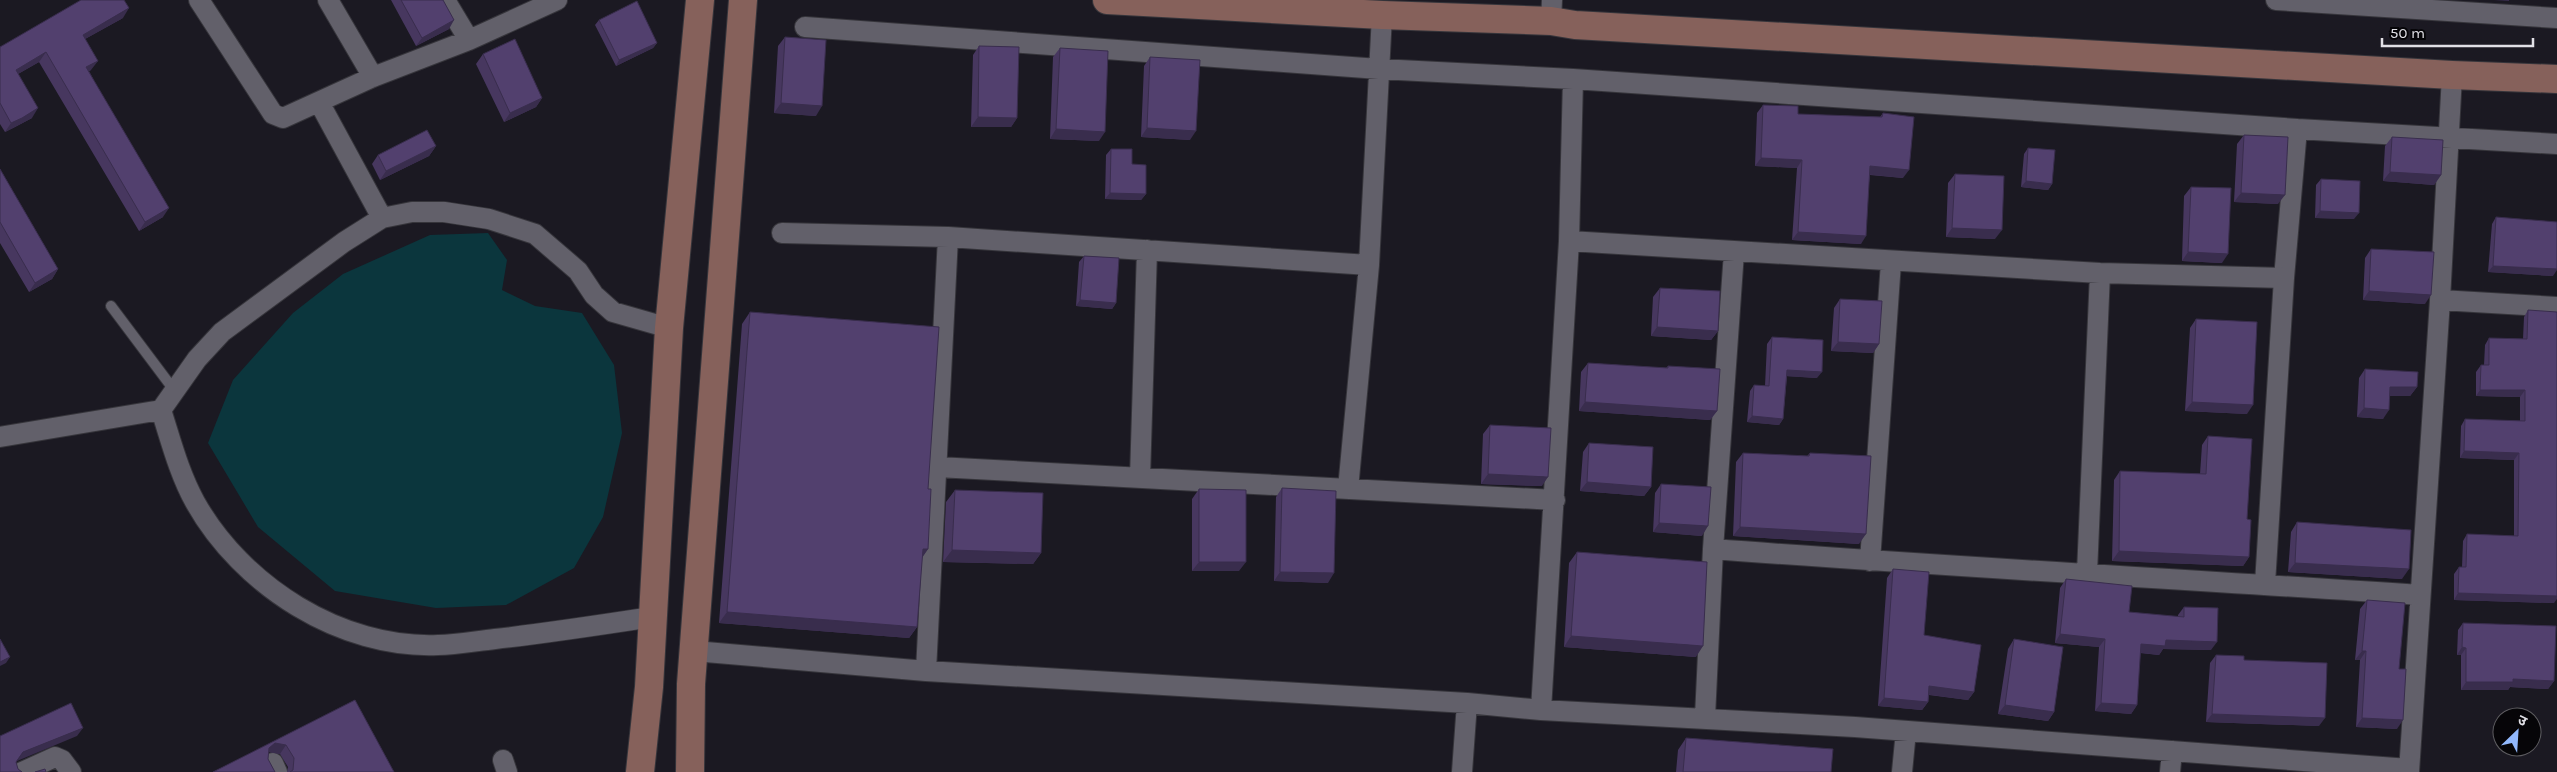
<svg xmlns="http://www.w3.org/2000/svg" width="2557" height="772" font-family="Karla,'Noto Sans Devanagari',sans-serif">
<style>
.water{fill:#0b363d}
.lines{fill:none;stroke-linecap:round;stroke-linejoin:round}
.lane-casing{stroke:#36353b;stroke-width:12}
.street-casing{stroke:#36353b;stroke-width:22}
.secondary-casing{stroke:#36353b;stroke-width:30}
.lane{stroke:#62606a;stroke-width:10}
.street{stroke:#62606a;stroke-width:20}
.secondary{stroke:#86615b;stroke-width:28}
.wall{fill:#47375f}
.shaded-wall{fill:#392d4d}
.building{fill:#52406e;stroke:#392d4d}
</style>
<rect width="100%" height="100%" fill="#1b1922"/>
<path class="water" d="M488 233 507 260 502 290 535 306 582 313 614 365 622 433 603 517 574 568 506 605 436 608 335 591 258 527 208 443 233 380 293 313 343 274 430 235Z"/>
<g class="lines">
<defs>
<path id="lane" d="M111 306 174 390"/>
<path id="street" d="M199 0 273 114 283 118 373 77 469 40 557 0
M328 0 373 77
M445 0 469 40
M2276 0 2557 18
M1551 21 1552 0
M805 27 1379 69 1573 79 2297 129 2557 144
M319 102 382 218
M782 233 948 237 1369 265
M1569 241 2100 273 2284 278
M2440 300 2557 307
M161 410 197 359 222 332 344 242 382 218 412 212H444L489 219 535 234 578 271 594 295 613 312 669 328
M0 437 161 410C171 441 179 473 195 502 242 586 341 649 438 645 457 645 476 641 495 639 548 633 600 625 652 617
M937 467 1555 500
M1140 478 1147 250
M1348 489 1369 265 1382 15
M1713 549C1949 567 2185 579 2420 595
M1870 561 1891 262
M2087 573 2100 273
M2265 584 2284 278 2297 129
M694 651 926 671 1467 703 1541 710 1855 727 2409 769
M926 671 948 237
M1541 710 1569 241 1573 79
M1705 717 1713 549 1734 252
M503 760 507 772
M273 763 277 772
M22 772 55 757 62 760 71 772
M1462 772 1467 703
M1902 772 1906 731
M2170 772 2172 751
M2409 772 2440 300 2452 75"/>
<path id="secondary" d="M1107 0 1382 15 1551 21 1575 25 2452 75 2557 79
M640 772 649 687 669 328 700 0
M690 772 691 684 743 0"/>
</defs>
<use href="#lane" class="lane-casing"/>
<use href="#street" class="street-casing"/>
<use href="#secondary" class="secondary-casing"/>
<use href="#lane" class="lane"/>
<use href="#street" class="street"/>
<use href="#secondary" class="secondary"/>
</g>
<path class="wall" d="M391 0H443L449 29 416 46Z
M123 18 85 39 91 70 89 71 163 217 139 231 39 62 18 74 32 118 15 127 5 132 0 124V47Z
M599 20 657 43 653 48 616 66 595 25Z
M785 37 816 116 774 113 778 46Z
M979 46 1017 118 1011 127H971L973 55Z
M1060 48 1099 141 1050 139 1053 57Z
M483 54 542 98 536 107 504 122 476 64Z
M1150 57 1190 140 1141 137 1144 66Z
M1763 105 1798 114 1880 117 1883 113 1903 178 1870 175 1861 244 1792 240 1797 168 1755 166 1757 113Z
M2244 135 2278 204 2234 202 2237 144Z
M2392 137 2441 175 2434 185 2383 181 2385 146Z
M436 146 429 156 380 180 372 164 378 155Z
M2028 148 2052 184 2048 190 2021 187 2024 154Z
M1111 149 1132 164 1146 194 1141 200 1105 199 1106 155Z
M0 169 58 269 52 279 29 292 0 243Z
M1955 174 1995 239 1946 237 1948 183Z
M2321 179 2354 219 2315 218 2316 185Z
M2191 187 2222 263 2182 261 2184 196Z
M2496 217 2553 276 2488 272 2492 224Z
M2371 249 2425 304 2363 300 2365 258Z
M1084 256 1116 303 1112 309 1076 306 1079 262Z
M1660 288 1718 331 1711 340 1651 336 1653 297Z
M1840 299 1879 344 1873 353 1831 351 1834 308Z
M2528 310 2554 603 2454 600V574L2459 567H2462L2463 541 2467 534 2514 536V460L2460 458 2461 426 2465 419 2520 421V397L2476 396V372L2481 365H2484L2485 345 2489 338 2523 339 2524 317Z
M750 312 928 489V549L922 557 917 627 909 638 719 623 742 324Z
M2196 319 2247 414 2185 411 2190 328Z
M1772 337 1817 378 1787 376 1783 419 1779 425 1747 422 1750 391 1754 385 1765 386 1767 344Z
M1588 363 1666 368 1668 366 1717 411 1710 420 1579 411 1581 372Z
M2365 369 2417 387 2410 396H2390L2383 419 2357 417 2359 378Z
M1490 425 1542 486 1481 484 1483 434Z
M2208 436 2247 519 2249 557 2243 566 2112 561 2114 480 2120 471 2200 474 2202 445Z
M1589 443 1651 487 1644 496 1580 491 1583 452Z
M1743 453 1807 456 1810 453 1859 544 1733 536 1736 462Z
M1661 484 1702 536 1653 532 1655 493Z
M1282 488 1328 583 1274 581 1276 497Z
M1199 489 1239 571H1192V499Z
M955 490 1041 553 1033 564 943 562 946 502Z
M2297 522 2402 579 2288 572 2291 532Z
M1577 552 1696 657 1564 647 1569 563Z
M1893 569 1924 635 1974 692 1968 700 1929 695 1928 702 1922 710 1878 706 1887 578Z
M2066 579 2129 612 2178 617V615L2184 607 2211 650 2163 649 2159 655 2140 653 2137 705 2131 714 2095 711 2099 647 2055 643 2060 588Z
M2367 600 2399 669 2397 729 2356 727 2360 660H2355L2360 609Z
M2463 623 2554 681 2548 689 2510 687 2508 690H2461V655H2457L2458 630Z
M2014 639 2054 712 2048 721 1998 714 2008 649Z
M2216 655 2244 660 2319 726 2206 722 2210 663Z
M355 700 394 772H287L288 767 280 754 269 752 213 772Z
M1686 738 1831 772H1676L1678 750Z"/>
<path class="shaded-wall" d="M2494 0H2509V1Z
M129 8 123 18 76 44 83 35Z
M454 20 449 29 416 46 422 38Z
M657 43 653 48 616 66 619 60Z
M46 52 39 62 9 79 16 70Z
M98 61 91 70 80 76 86 67Z
M542 98 536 107 504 122 510 113Z
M781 103 822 106 816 116 774 113Z
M38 108 32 118 15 127 5 132 11 123Z
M978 117 1017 118 1011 127H971Z
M1147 128 1196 131 1190 140 1141 137Z
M1056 129 1105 132 1099 141 1050 139Z
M436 146 429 156 380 180 386 171Z
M1761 158 1802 160 1797 168 1755 166Z
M1870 166 1909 170 1903 178 1864 174Z
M2390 172 2441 175 2434 185 2383 181Z
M2026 181 2052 184 2048 190 2021 187Z
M1110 193 1146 194 1141 200 1105 199Z
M2241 193 2285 195 2278 204 2234 202Z
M169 208 163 217 139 231 145 222Z
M2320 211 2359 213 2354 219 2315 218Z
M1952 228 2002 230 1995 239 1946 237Z
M1798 232 1866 236 1861 244 1792 240Z
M2188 252 2228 254 2222 263 2182 261Z
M2493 266 2557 269V270L2553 276 2488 272Z
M58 269 52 279 29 292 35 283Z
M2369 291 2431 295 2425 304 2363 300Z
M1080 300 1116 303 1112 309 1076 306Z
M1657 327 1718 331 1711 340 1651 336Z
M1838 342 1879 344 1873 353 1831 351Z
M1787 370 1822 372 1817 378 1783 376Z
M2390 387H2417L2410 396H2384Z
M2480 390H2525L2520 397 2476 396Z
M1585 402 1717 411 1710 420 1579 411Z
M2192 402 2253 405 2247 414 2185 411Z
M2364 408 2389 410 2383 419 2357 417Z
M1752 416 1783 419 1779 425 1747 422Z
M2464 451 2519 453 2514 460 2460 458Z
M1488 474 1548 477 1542 486 1481 484Z
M1587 482 1651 487 1644 496 1580 491Z
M1659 523 1708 526 1702 536 1653 532Z
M1740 527 1866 534 1859 544 1733 536Z
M923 549H928L920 561Z
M952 550 1041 553 1033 564 943 562Z
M2119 551 2249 557 2243 566 2112 561Z
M1199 562H1246L1239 571H1192Z
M2295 563 2409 569 2402 579 2288 572Z
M1280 572 1334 573 1328 583 1274 581Z
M2458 593 2557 596V599L2554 603 2454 600Z
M727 612 917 627 909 638 719 623Z
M2060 634 2105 639 2099 647 2055 643Z
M1571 636 1703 646 1696 657 1564 647Z
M2166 640 2217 642 2211 650 2163 649 2159 655 2135 652 2141 644Z
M2462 647 2466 648 2461 655H2457Z
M2362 651H2366L2360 660H2355Z
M10 657 6 663 0 666V662Z
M2513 679 2554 681 2548 689 2510 687 2508 690H2461L2466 682Z
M1929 686 1974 692 1968 700 1924 694Z
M1884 698 1928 702 1922 710 1878 706Z
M2101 703 2137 705 2131 714 2095 711Z
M2005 705 2054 712 2048 721 1998 714Z
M2212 714 2325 718 2319 726 2206 722Z
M2362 718 2403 720 2397 729 2356 727Z
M83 728 77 736 17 761 23 752Z
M275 743 286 745 280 754 269 752V748Z"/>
<path class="building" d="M81 0H124L129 8 83 35 98 61 86 67 169 208 145 222 46 52 16 70 38 108 22 118 11 123 0 103V47Z
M401 0H443L454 20 422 38Z
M637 1 657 43 619 60 599 20Z
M785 37 826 40 822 106 781 103Z
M515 39 542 98 510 113 483 54Z
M979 46 1019 47 1017 118 978 117Z
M1060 48 1108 51 1105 132 1056 129Z
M1150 57 1200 60 1196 131 1147 128Z
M1763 105 1798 106V114L1882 117 1883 113 1914 117 1909 170 1870 166 1866 236 1798 232 1802 160 1761 158Z
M427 130 436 146 386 171 378 155Z
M2244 135 2288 137 2285 195 2241 193Z
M2392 137 2443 140 2441 175 2390 172Z
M2028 148 2055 150 2052 184 2026 181Z
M1111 149H1132V164L1146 165V194L1110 193Z
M0 169 58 269 35 283 0 222Z
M1955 174 2004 176 2002 230 1952 228Z
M2321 179 2360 181 2359 213 2320 211Z
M2191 187 2231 188 2228 254 2188 252Z
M2496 217 2557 222V269L2493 266Z
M2371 249 2434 252 2431 295 2369 291Z
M1084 256 1119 258 1116 303 1080 300Z
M1660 288 1720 291 1718 331 1657 327Z
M1840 299 1882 301 1879 344 1838 342Z
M2528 310 2557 312V596L2458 593 2459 567H2466L2467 534 2518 536 2519 453 2464 451 2465 419 2525 421V390H2480L2481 365H2489V338L2527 339Z
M750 312 939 327 928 489H931L928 549H923L917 627 727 612Z
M2196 319 2257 322 2253 405 2192 402Z
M1772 337 1823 340 1822 372 1787 370 1783 419 1752 416 1754 385 1769 386Z
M1588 363 1668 368V366L1720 369 1717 411 1585 402Z
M2365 369 2418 372 2417 387H2390L2389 410 2364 408Z
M1490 425 1551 428 1548 477 1488 474Z
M2208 436 2252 439 2247 519 2251 520 2249 557 2119 551 2120 471 2206 474Z
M1589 443 1653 447 1651 487 1587 482Z
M1743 453 1809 456 1810 453 1871 456 1866 534 1740 527Z
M1661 484 1711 487 1708 526 1659 523Z
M1282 488 1336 491 1334 573 1280 572Z
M1199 489 1246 490V562H1199Z
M955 490 1043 493 1041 553 952 550Z
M2297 522 2411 530 2409 569 2295 563Z
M1577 552 1707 562 1703 646 1571 636Z
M1893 569 1929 572 1924 635 1981 645 1974 692 1929 686 1928 702 1884 698Z
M2066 579 2132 586 2129 612 2184 617V607L2218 608 2217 642 2166 640 2165 646 2141 644 2137 705 2101 703 2105 639 2060 634Z
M2367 600 2405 603 2399 669H2406L2403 720 2362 718 2366 651H2362Z
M2463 623 2556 626 2554 681 2513 679V682H2466V648L2462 647Z
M0 639 10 657 0 662Z
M2014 639 2063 647 2054 712 2005 705Z
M2216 655 2244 656V660L2327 663 2325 718 2212 714Z
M355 700 394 772H290L293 770 294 758 286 745 275 743 269 748 268 759 275 772H213Z
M71 703 83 728 23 752 16 762 18 769 22 772H0V736Z
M1686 738 1833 749 1831 772H1683Z
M45 769 46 772H35Z"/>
<g transform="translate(2517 732) rotate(25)"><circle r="24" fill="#060508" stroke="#5e5d61"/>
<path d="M0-4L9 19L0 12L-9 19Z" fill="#91b8fd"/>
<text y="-8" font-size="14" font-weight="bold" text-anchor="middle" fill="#e1e0e6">उ</text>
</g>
<path d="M2382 38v8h151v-8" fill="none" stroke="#e1e0e6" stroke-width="2.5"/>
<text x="2390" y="38" font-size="15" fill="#e1e0e6" stroke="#060508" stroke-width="4" paint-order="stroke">50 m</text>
</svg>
